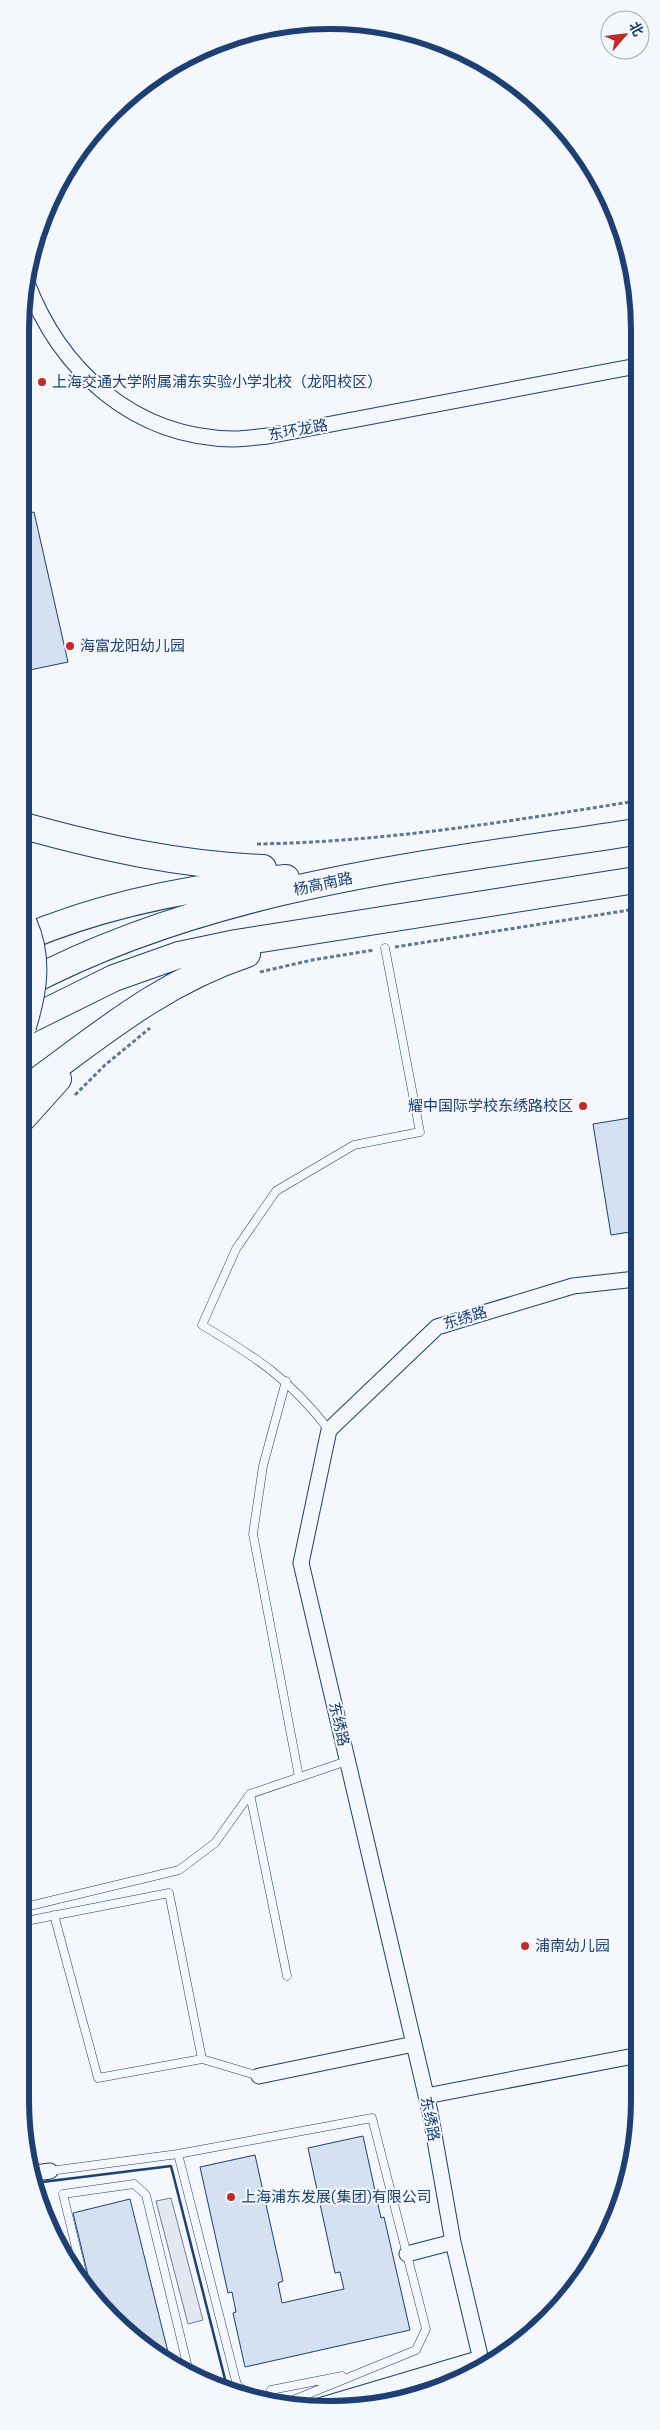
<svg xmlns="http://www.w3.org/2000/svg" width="660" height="2430" font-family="'Exo 2','Noto Sans SC',sans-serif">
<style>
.parking{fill:#e3e8f0;stroke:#687fa3}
.building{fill:#d5e0f0;stroke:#1d3f73}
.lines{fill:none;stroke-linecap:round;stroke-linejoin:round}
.service-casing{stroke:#1d3f73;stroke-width:9}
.minor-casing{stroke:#1d3f73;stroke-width:17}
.trunk-casing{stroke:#1d3f73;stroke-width:28}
.path{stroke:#5e769c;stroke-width:3;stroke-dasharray:4 2.5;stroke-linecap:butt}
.service{stroke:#f4f7fb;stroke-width:8}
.minor{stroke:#f4f7fb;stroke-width:15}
.trunk{stroke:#f4f7fb;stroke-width:26}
.trunk-bridge-casing{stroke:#1d3f73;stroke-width:28;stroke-linecap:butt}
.trunk-bridge{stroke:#f4f7fb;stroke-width:26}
.wall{stroke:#1d3f73;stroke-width:2.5}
.poi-dot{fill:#c62828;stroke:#f4f7fb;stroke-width:2}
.labels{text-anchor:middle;stroke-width:4;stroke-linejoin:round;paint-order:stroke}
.poi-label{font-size:15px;fill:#1d3f73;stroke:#f4f7fb;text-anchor:start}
.street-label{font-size:15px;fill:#1d3f73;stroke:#f4f7fb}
.rim{fill:none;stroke:#1d3f73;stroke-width:6}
</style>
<rect width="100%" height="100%" fill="#f4f7fb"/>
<path class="parking" d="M171 2198 203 2320 188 2324 156 2201Z"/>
<path class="building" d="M34 512 68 662 25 671V514Z
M636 1117V1231L611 1235 593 1124Z
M363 2136 381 2218 384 2217 410 2330 245 2367 233 2313 236 2312 232 2292 228 2293 200 2167 255 2155 283 2281 278 2283 282 2303 344 2289 340 2272 335 2273 308 2148Z
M130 2199 170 2360 97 2305 94 2300 73 2213Z"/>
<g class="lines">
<defs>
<path id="service" d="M286 1381 263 1466 253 1534 299 1777
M329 1430C289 1378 257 1358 202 1325L236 1249 276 1191 354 1145 420 1132 385 948
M250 1794 287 1976
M21 1908 179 1870 215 1843 250 1794 347 1761
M21 1922 169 1893 202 2059 98 2078 54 1915
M202 2059 259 2076
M178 2154 237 2385 246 2392
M50 2171 178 2154 372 2118 426 2329 416 2350 286 2403
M69 2259 79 2260 85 2285
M79 2260 63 2194 134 2184 146 2195 190 2376
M271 2390 342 2376"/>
<path id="minor" d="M26 280C59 370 134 438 234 439 245 439 257 437 268 436L637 366
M259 2076 414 2044
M426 2096 634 2056
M35 2173 50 2171
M407 2254 453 2242
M482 2364 453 2242 430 2112 301 1563 329 1430 437 1327 573 1286 636 1279
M309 2409 481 2358"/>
<path id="trunk" d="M24 826C103 848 181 865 263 868
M24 938C107 903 196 886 286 878
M24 985C212 885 429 864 636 832
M23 1023 114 978 179 955 236 943 636 880
M23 1091C98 1037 158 984 247 954
M23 1118 58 1079"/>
</defs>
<use href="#service" class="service-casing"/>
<use href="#minor" class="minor-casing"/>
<use href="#trunk" class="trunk-casing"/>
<path class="path" d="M257 844C385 842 511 821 636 801
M395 947 636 909
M260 972 312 960 374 950
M75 1095 105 1065 150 1028
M23 1146 31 1138"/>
<use href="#service" class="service"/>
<use href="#minor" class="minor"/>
<use href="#trunk" class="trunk"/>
<defs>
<path id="trunk-bridge" d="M23 1026C34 991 39 958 24 924"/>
</defs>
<use href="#trunk-bridge" class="trunk-bridge-casing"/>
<use href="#trunk-bridge" class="trunk-bridge"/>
<path class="wall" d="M42 2182 171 2166 227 2387"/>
</g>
<g class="poi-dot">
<circle cx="42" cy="382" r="5"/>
<circle cx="70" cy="646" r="5"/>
<circle cx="583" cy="1106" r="5"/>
<circle cx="525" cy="1946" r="5"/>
<circle cx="231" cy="2197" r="5"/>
</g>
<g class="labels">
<g class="poi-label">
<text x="52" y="387">上海交通大学附属浦东实验小学北校（龙阳校区）</text>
<text x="80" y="651">海富龙阳幼儿园</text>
<text x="573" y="1111" text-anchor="end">耀中国际学校东绣路校区</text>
<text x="535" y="1951">浦南幼儿园</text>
<text x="241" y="2202">上海浦东发展(集团)有限公司</text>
</g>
<g class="street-label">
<text transform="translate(298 430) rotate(-10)" y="5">东环龙路</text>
<text transform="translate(323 884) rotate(-12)" y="5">杨高南路</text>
<text transform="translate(465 1318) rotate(-17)" y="5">东绣路</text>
<text transform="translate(339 1724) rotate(77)" y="5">东绣路</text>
<text transform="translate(430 2119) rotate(79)" y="5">东绣路</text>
</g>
</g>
<path d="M0 0H660V2430H0ZM330 29H330A301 301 0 0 1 631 330V2100A301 301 0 0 1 330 2401H330A301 301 0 0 1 29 2100V330A301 301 0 0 1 330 29Z" fill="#f4f7fb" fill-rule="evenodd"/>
<path class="rim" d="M330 29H330A301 301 0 0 1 631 330V2100A301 301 0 0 1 330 2401H330A301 301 0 0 1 29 2100V330A301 301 0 0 1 330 29Z"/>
<g transform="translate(625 35) rotate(62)"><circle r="24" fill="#f4f7fb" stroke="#9eadc5"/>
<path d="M0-4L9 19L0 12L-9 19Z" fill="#c62828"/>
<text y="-8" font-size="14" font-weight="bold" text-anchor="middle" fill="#1d3f73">北</text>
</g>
</svg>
